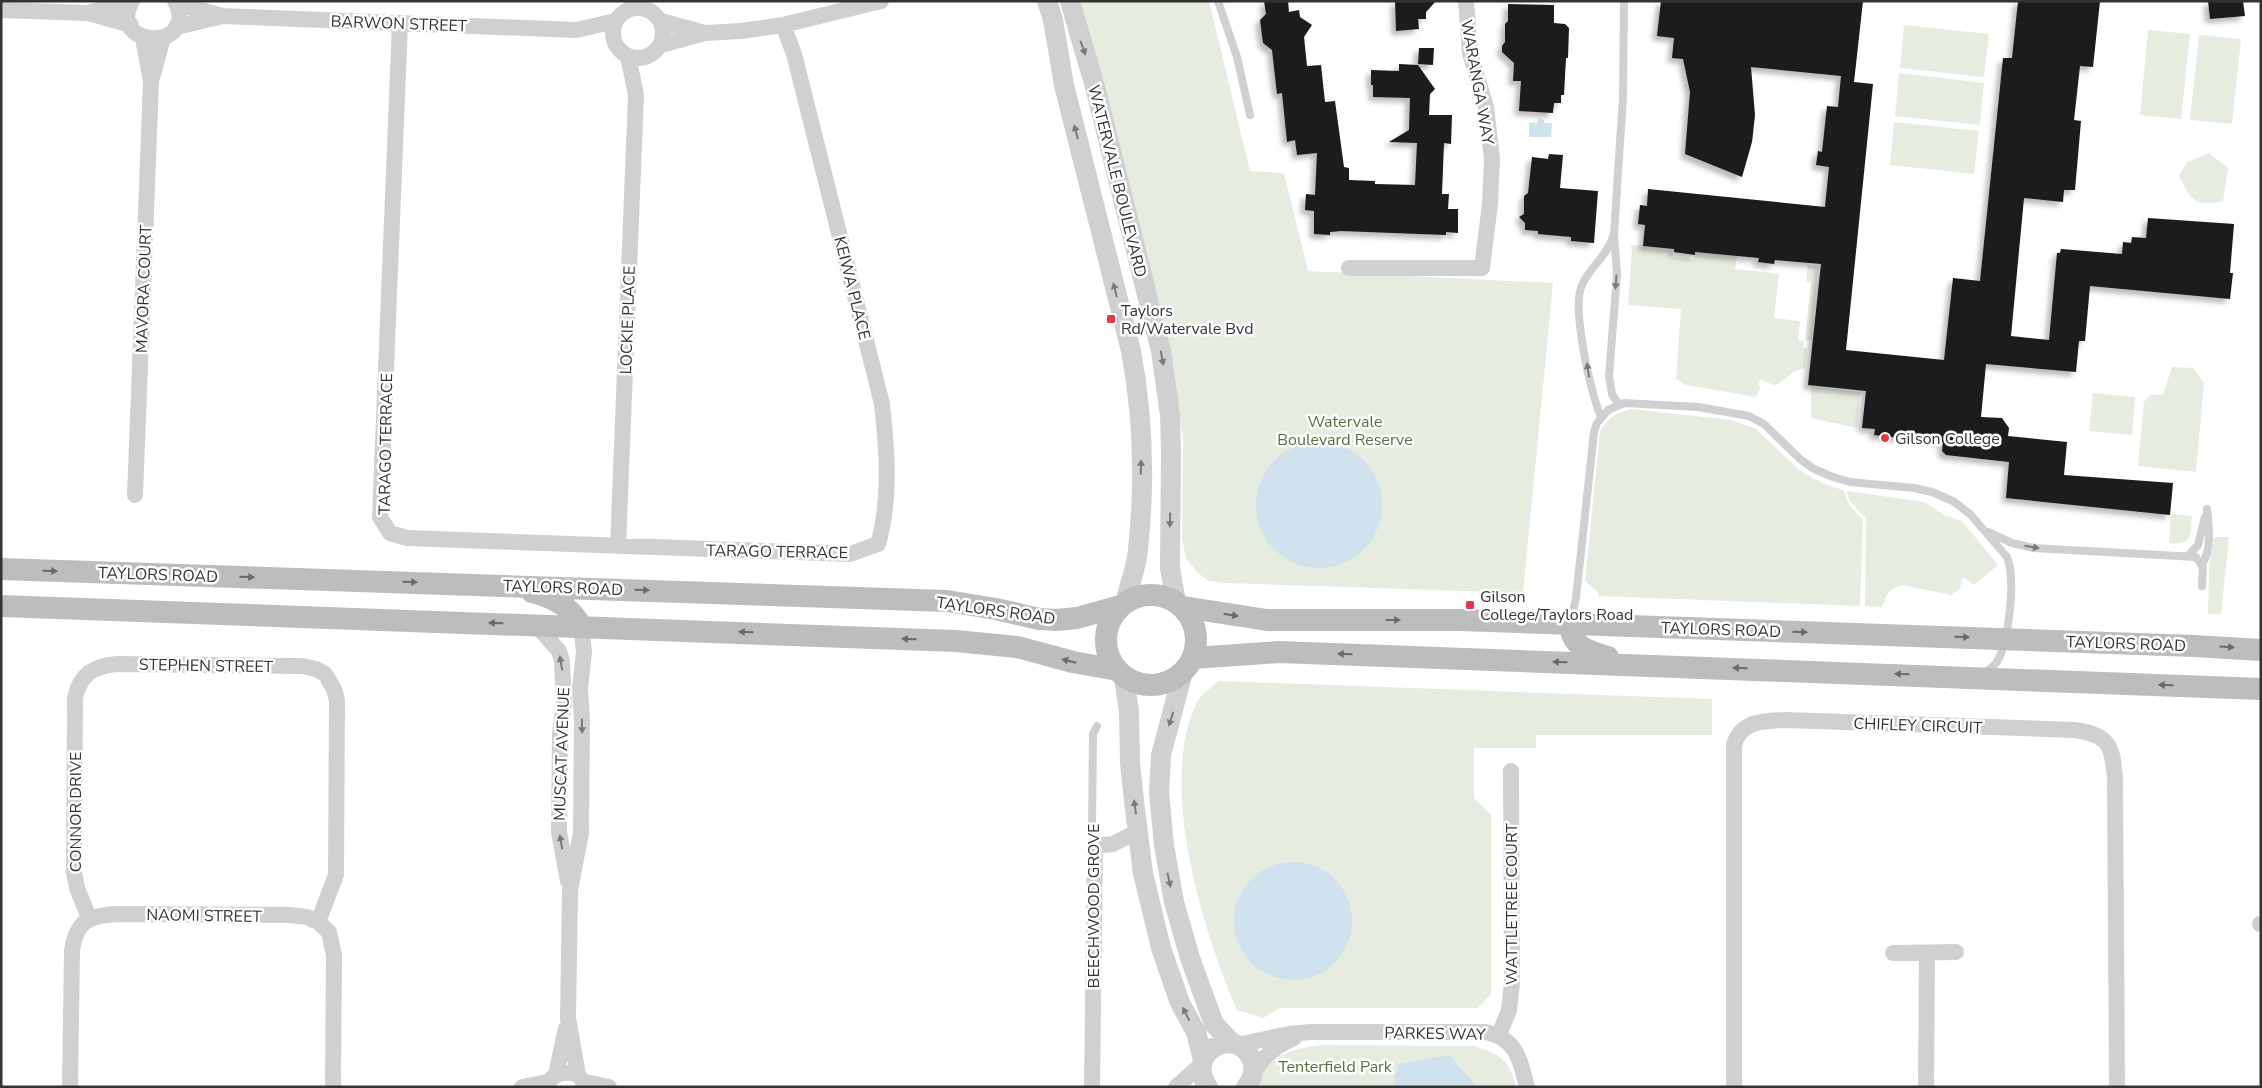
<svg xmlns="http://www.w3.org/2000/svg" width="2262" height="1088" font-family="'Nunito Sans',sans-serif">
<style>
.green{fill:#e6ecdf}
.water{fill:#cfe2ee}
.building{fill:#1a1a1a;filter:url(#shadow)}
.lines{fill:none;stroke-linecap:round;stroke-linejoin:round}
.service{stroke:#d0d0d0;stroke-width:8}
.minor{stroke:#d0d0d0;stroke-width:16}
.tertiary{stroke:#d0d0d0;stroke-width:20}
.secondary{stroke:#bdbdbd;stroke-width:22}
.oneway{fill:#7a7a7a}
.oneway2{fill:#6a6a6a}
.poi-dot{fill:#e63946;stroke:#fff;stroke-width:2}
.labels{text-anchor:middle;stroke-width:5;stroke-linejoin:round;paint-order:stroke}
.street-label{font-size:16px;fill:#333;stroke:#fff}
.poi-label{font-size:16px;fill:#333;stroke:#fff;text-anchor:start}
.park-label{font-size:16px;fill:#56703f;stroke:#fff}
</style>
<defs>
<filter id="shadow"><feDropShadow dx="-4.5" dy="4.5" stdDeviation="2.5" flood-color="#0004"/></filter>
</defs>
<rect width="100%" height="100%" fill="#fff"/>
<path class="green" d="M1080 1H1209L1250 171 1284 173 1308 271 1553 283 1523 593 1226 583 1209 581 1198 573 1186 558 1182 538 1183 436Z
M1904 25 1989 34 1984 77 1900 68Z
M2148 30 2190 34 2181 119 2140 115Z
M2199 35 2241 39 2232 124 2190 120Z
M1899 73 1984 83 1980 125 1895 116Z
M1894 122 1979 131 1974 174 1890 165Z
M2209 153 2228 168 2223 201C2195 207 2191 201 2179 176L2187 162Z
M1630 245 1673 249V257L1694 259 1695 252 1737 256 1735 269 1779 274 1774 318 1800 321 1798 340 1804 341 1803 348H1807L1805 368 1794 372 1775 386 1761 379 1758 385 1761 386 1756 397 1686 385 1676 379 1681 309 1628 305 1632 250Z
M1808 265 1818 266 1812 340H1805L1811 282H1806Z
M2172 367 2193 368 2204 383 2196 472 2138 466 2144 402 2150 395 2163 394Z
M1811 386 1860 392 1857 428 1811 418Z
M2093 393 2135 397 2132 435 2089 431Z
M1632 409 1731 420 1756 429 1799 470 1822 483 1843 490 1850 506 1863 520 1860 606 1598 596V592L1585 581 1600 432C1608 417 1616 413 1632 409Z
M1847 491 1924 502 1946 516 1962 521 1998 565 1974 585 1963 577C1962 586 1959 591 1951 595L1903 585C1890 588 1886 594 1882 607L1865 606 1866 518 1849 500Z
M2171 514 2192 516C2190 537 2193 545 2169 543Z
M2214 537H2229L2221 614H2208L2209 567Z
M1219 681 1712 699V735H1536V748H1474V798L1491 815V994L1478 1008H1280L1263 1018 1237 1010C1203 932 1157 783 1197 702 1201 694 1212 687 1219 681Z
M1321 1045 1474 1046C1500 1054 1509 1059 1516 1087H1258C1263 1056 1294 1048 1321 1045Z"/>
<path class="water" d="M1538 119 1544 120V123H1552L1551 137H1529V122L1537 123Z
M1256 505a63 63 0 1 1 126 0a63 63 0 1 1-126 0Z
M1234 921a59 59 0 1 1 118 0a59 59 0 1 1-118 0Z
M1449 1055 1477 1087H1393L1398 1064Z"/>
<path class="building" d="M1264 1H1288L1289 12 1299 10 1300 17 1312 25 1304 37 1307 66 1321 65 1325 102 1335 101 1344 167 1349 168V180L1375 181V184L1415 185 1417 143 1389 142 1409 130 1410 98 1373 97V85H1371V70L1399 71V64L1418 65 1435 89 1430 94 1429 115H1452L1451 144 1444 143 1442 194H1449L1448 209H1458V233L1446 232V235L1341 231 1330 232V235L1314 234V211L1305 210 1306 194 1315 195 1317 153 1297 155 1295 140 1287 142 1282 93 1277 94 1272 50 1263 43 1260 20 1266 14Z
M1395 1H1436L1426 12V19H1418L1419 29 1396 31Z
M1661 1H1863L1854 82 1873 84 1846 350 1944 360 1953 278 1980 281 2003 58H2012L2018 1H2100L2093 67 2080 66 2074 120 2081 121 2075 190H2064L2063 202 2024 198 2011 336 2049 340 2057 253H2060L2061 249 2122 254 2123 242 2131 243 2132 237 2146 238 2148 218 2234 224 2230 273H2233L2230 299 2090 286 2085 341H2079L2076 372 1986 364 1981 417 2002 418 2009 428 2008 436 2067 442 2064 475 2173 483 2170 515 2006 498 2009 462 1946 455 1942 451 1943 442H1938L1939 435 1901 432 1900 438 1874 435 1875 429 1862 428 1866 391 1808 385 1821 264 1775 260 1774 264 1758 262 1759 258 1695 252V255L1674 252V249L1643 246 1645 225 1638 224 1640 205 1647 206 1648 189 1825 207 1829 167 1816 165 1818 151 1822 152 1827 106 1838 107 1841 76 1751 67 1755 115 1752 142 1742 177 1685 154 1690 92 1683 59 1672 58 1674 38 1657 36Z
M2208 1H2243L2245 16 2210 19Z
M1508 4 1554 5V23L1565 24 1569 28 1568 58H1566L1564 95H1561V103H1554L1553 113 1519 111 1521 81H1513L1514 63 1502 52V46L1505 42V24L1508 21Z
M1419 48H1434L1433 65 1418 64Z
M1549 154 1563 155 1560 188 1598 191 1594 243 1571 241V237L1538 234V231L1525 230V223L1519 217 1524 214V196L1528 193 1532 157 1548 159Z"/>
<g class="lines">
<path class="service" d="M1218 1 1237 57 1250 115
M1619 405 1612 394 1609 376 1617 274 1614 234 1623 97 1624 1
M1601 417C1591 393 1571 308 1582 285 1590 267 1607 256 1613 237
M1988 532 2012 543 2033 548 2196 557 2203 567 2202 586
M2188 556 2198 545 2205 517
M2202 565C2212 548 2209 528 2207 509
M1571 622 1576 598 1594 432 1597 423 1608 410 1624 403 1698 407 1749 416 1764 424 1800 459 1814 469 1833 477 1850 482 1914 488 1932 492 1953 501 1970 514 2007 557C2016 579 2009 636 1999 658 1996 664 1991 669 1985 672
M1095 846 1092 829 1093 734 1097 726"/>
<path class="minor" d="M132 1C105 49 201 52 175 1
M176 3 222 16 576 30 616 21
M613 33a25 25 0 1 1 50 0a25 25 0 1 1-50 0Z
M1 10 86 13 131 3
M88 13 131 25
M661 21 705 33
M400 23 380 517 390 533 407 538 850 554 878 544C891 500 887 450 882 404L794 54 783 25
M176 27 219 17
M661 45 705 33 741 31 783 25 881 1
M152 78 163 38
M1349 268H1482L1490 204 1492 159 1486 107 1470 53 1466 1
M135 495 151 82 143 38
M618 546 636 95 628 56
M536 625 559 651 562 661 564 702 560 734 559 832 568 881
M89 918 77 888 74 872 75 698C80 674 94 666 117 664L303 666 316 669 325 674 334 689 337 700 336 875 318 922 329 932 334 955 333 1087
M2260 924H2261
M1893 953 1956 952
M1499 1035 1509 1010 1512 983 1511 771
M1237 1045 1289 1034 1310 1032H1486C1517 1039 1520 1060 1527 1087
M556 1075 566 1028
M578 1075 568 1018 570 890 581 833 582 720 580 688 584 652 581 625
M1253 1076C1260 1057 1276 1046 1294 1038
M586 1082 609 1087
M70 1087 72 951C76 921 89 915 118 914L290 915 307 917 318 922
M522 1087 548 1082
M546 1087C552 1073 564 1070 578 1075L588 1087
M1092 1087 1095 846 1113 844 1138 831
M1176 1087 1202 1064
M1734 1087V745C1741 720 1764 721 1786 720L2074 730C2110 734 2113 747 2115 781L2117 1087
M1926 1087 1927 953"/>
<path class="tertiary" d="M1047 1 1053 20 1064 85 1131 351C1143 415 1145 484 1138 549 1137 567 1129 584 1126 601
M1070 1 1095 87 1161 351 1170 415 1171 453 1170 568 1176 602
M1183 672 1161 755 1159 792 1164 845 1174 902 1190 958 1214 1024 1233 1044
M1124 677 1129 712 1130 763 1134 801 1143 873 1161 948 1180 1003 1196 1032 1203 1060
M1208 1087C1184 1053 1234 1025 1251 1058 1256 1068 1253 1078 1246 1087"/>
<path class="secondary" d="M1 569 947 601 996 609 1039 619 1057 620 1077 618 1120 606
M532 592C554 598 568 605 581 625
M1106 640a45 45 0 1 1 90 0a45 45 0 1 1-90 0Z
M1 606 956 641 1017 647 1073 662 1117 670
M1183 607 1267 620H1461L2194 646 2261 650
M1570 624C1572 648 1588 651 1608 657
M1193 658 1279 652 2261 689"/>
</g>
<defs><path id="oneway-solid" d="M-6-.8H1V-3.2L6.5 0L1 3.2V.8H-6Z" transform="scale(1.25)"/></defs>
<g class="oneway">
<use href="#oneway-solid" transform="translate(1083 48) rotate(70)"/>
<use href="#oneway-solid" transform="translate(1076 132) rotate(-104)"/>
<use href="#oneway-solid" transform="translate(1616 282) rotate(94)"/>
<use href="#oneway-solid" transform="translate(1115 290) rotate(-104)"/>
<use href="#oneway-solid" transform="translate(1162 358) rotate(80)"/>
<use href="#oneway-solid" transform="translate(1588 370) rotate(-99)"/>
<use href="#oneway-solid" transform="translate(1141 467) rotate(-88)"/>
<use href="#oneway-solid" transform="translate(1170 520) rotate(91)"/>
<use href="#oneway-solid" transform="translate(2032 547) rotate(10)"/>
<use href="#oneway-solid" transform="translate(561 663) rotate(-100)"/>
<use href="#oneway-solid" transform="translate(1171 719) rotate(107)"/>
<use href="#oneway-solid" transform="translate(582 726) rotate(89)"/>
<use href="#oneway-solid" transform="translate(1135 807) rotate(-98)"/>
<use href="#oneway-solid" transform="translate(561 842) rotate(-100)"/>
<use href="#oneway-solid" transform="translate(1169 880) rotate(78)"/>
<use href="#oneway-solid" transform="translate(1186 1014) rotate(-116)"/>
</g>
<g class="oneway2">
<use href="#oneway-solid" transform="translate(50 571) rotate(2)"/>
<use href="#oneway-solid" transform="translate(247 577) rotate(2)"/>
<use href="#oneway-solid" transform="translate(410 582) rotate(2)"/>
<use href="#oneway-solid" transform="translate(642 590) rotate(2)"/>
<use href="#oneway-solid" transform="translate(1231 615) rotate(9)"/>
<use href="#oneway-solid" transform="translate(1393 620)"/>
<use href="#oneway-solid" transform="translate(496 623) rotate(-178)"/>
<use href="#oneway-solid" transform="translate(746 632) rotate(-178)"/>
<use href="#oneway-solid" transform="translate(1800 632) rotate(2)"/>
<use href="#oneway-solid" transform="translate(1962 637) rotate(2)"/>
<use href="#oneway-solid" transform="translate(909 639) rotate(-178)"/>
<use href="#oneway-solid" transform="translate(2227 647) rotate(3)"/>
<use href="#oneway-solid" transform="translate(1345 654) rotate(-178)"/>
<use href="#oneway-solid" transform="translate(1069 661) rotate(-166)"/>
<use href="#oneway-solid" transform="translate(1560 662) rotate(-178)"/>
<use href="#oneway-solid" transform="translate(1740 668) rotate(-178)"/>
<use href="#oneway-solid" transform="translate(1902 674) rotate(-178)"/>
<use href="#oneway-solid" transform="translate(2166 685) rotate(-178)"/>
</g>
<g class="poi-dot">
<rect x="1106" y="314" width="10" height="10" rx="2.5"/>
<circle cx="1885" cy="438" r="5"/>
<rect x="1465" y="600" width="10" height="10" rx="2.5"/>
</g>
<g class="labels">
<g class="street-label">
<text transform="translate(399 23) rotate(2)" y="6">BARWON STREET</text>
<text transform="translate(1478 82) rotate(80)" y="6">WARANGA WAY</text>
<text transform="translate(1118 181) rotate(76)" y="6">WATERVALE BOULEVARD</text>
<text transform="translate(853 288) rotate(76)" y="6">KEIWA PLACE</text>
<text transform="translate(143 289) rotate(-88)" y="6">MAVORA COURT</text>
<text transform="translate(627 320) rotate(-88)" y="6">LOCKIE PLACE</text>
<text transform="translate(385 444) rotate(-89)" y="6">TARAGO TERRACE</text>
<text transform="translate(777 551) rotate(1)" y="6">TARAGO TERRACE</text>
<text transform="translate(158 574) rotate(2)" y="6">TAYLORS ROAD</text>
<text transform="translate(563 587) rotate(2)" y="6">TAYLORS ROAD</text>
<text transform="translate(996 610) rotate(8)" y="6">TAYLORS ROAD</text>
<text transform="translate(1721 629) rotate(2)" y="6">TAYLORS ROAD</text>
<text transform="translate(2126 643) rotate(2)" y="6">TAYLORS ROAD</text>
<text transform="translate(206 665) rotate(1)" y="6">STEPHEN STREET</text>
<text transform="translate(1918 725) rotate(2)" y="6">CHIFLEY CIRCUIT</text>
<text transform="translate(561 754) rotate(-88)" y="6">MUSCAT AVENUE</text>
<text transform="translate(75 812) rotate(-90)" y="6">CONNOR DRIVE</text>
<text transform="translate(1511 904) rotate(-90)" y="6">WATTLETREE COURT</text>
<text transform="translate(1093 906) rotate(-90)" y="6">BEECHWOOD GROVE</text>
<text transform="translate(204 915) rotate(1)" y="6">NAOMI STREET</text>
<text transform="translate(1435 1033) rotate(1)" y="6">PARKES WAY</text>
</g>
<g class="poi-label">
<text x="1121" y="316">Taylors<tspan x="1121" dy="18">Rd/Watervale Bvd</tspan></text>
<text x="1895" y="444">Gilson College</text>
<text x="1480" y="602">Gilson<tspan x="1480" dy="18">College/Taylors Road</tspan></text>
</g>
<g class="park-label">
<text x="1345" y="427">Watervale<tspan x="1345" dy="18">Boulevard Reserve</tspan></text>
<text x="1335" y="1072">Tenterfield Park</text>
</g>
</g>
<rect width="2262" height="1088" fill="none" stroke="#333333" stroke-width="5"/>
</svg>
